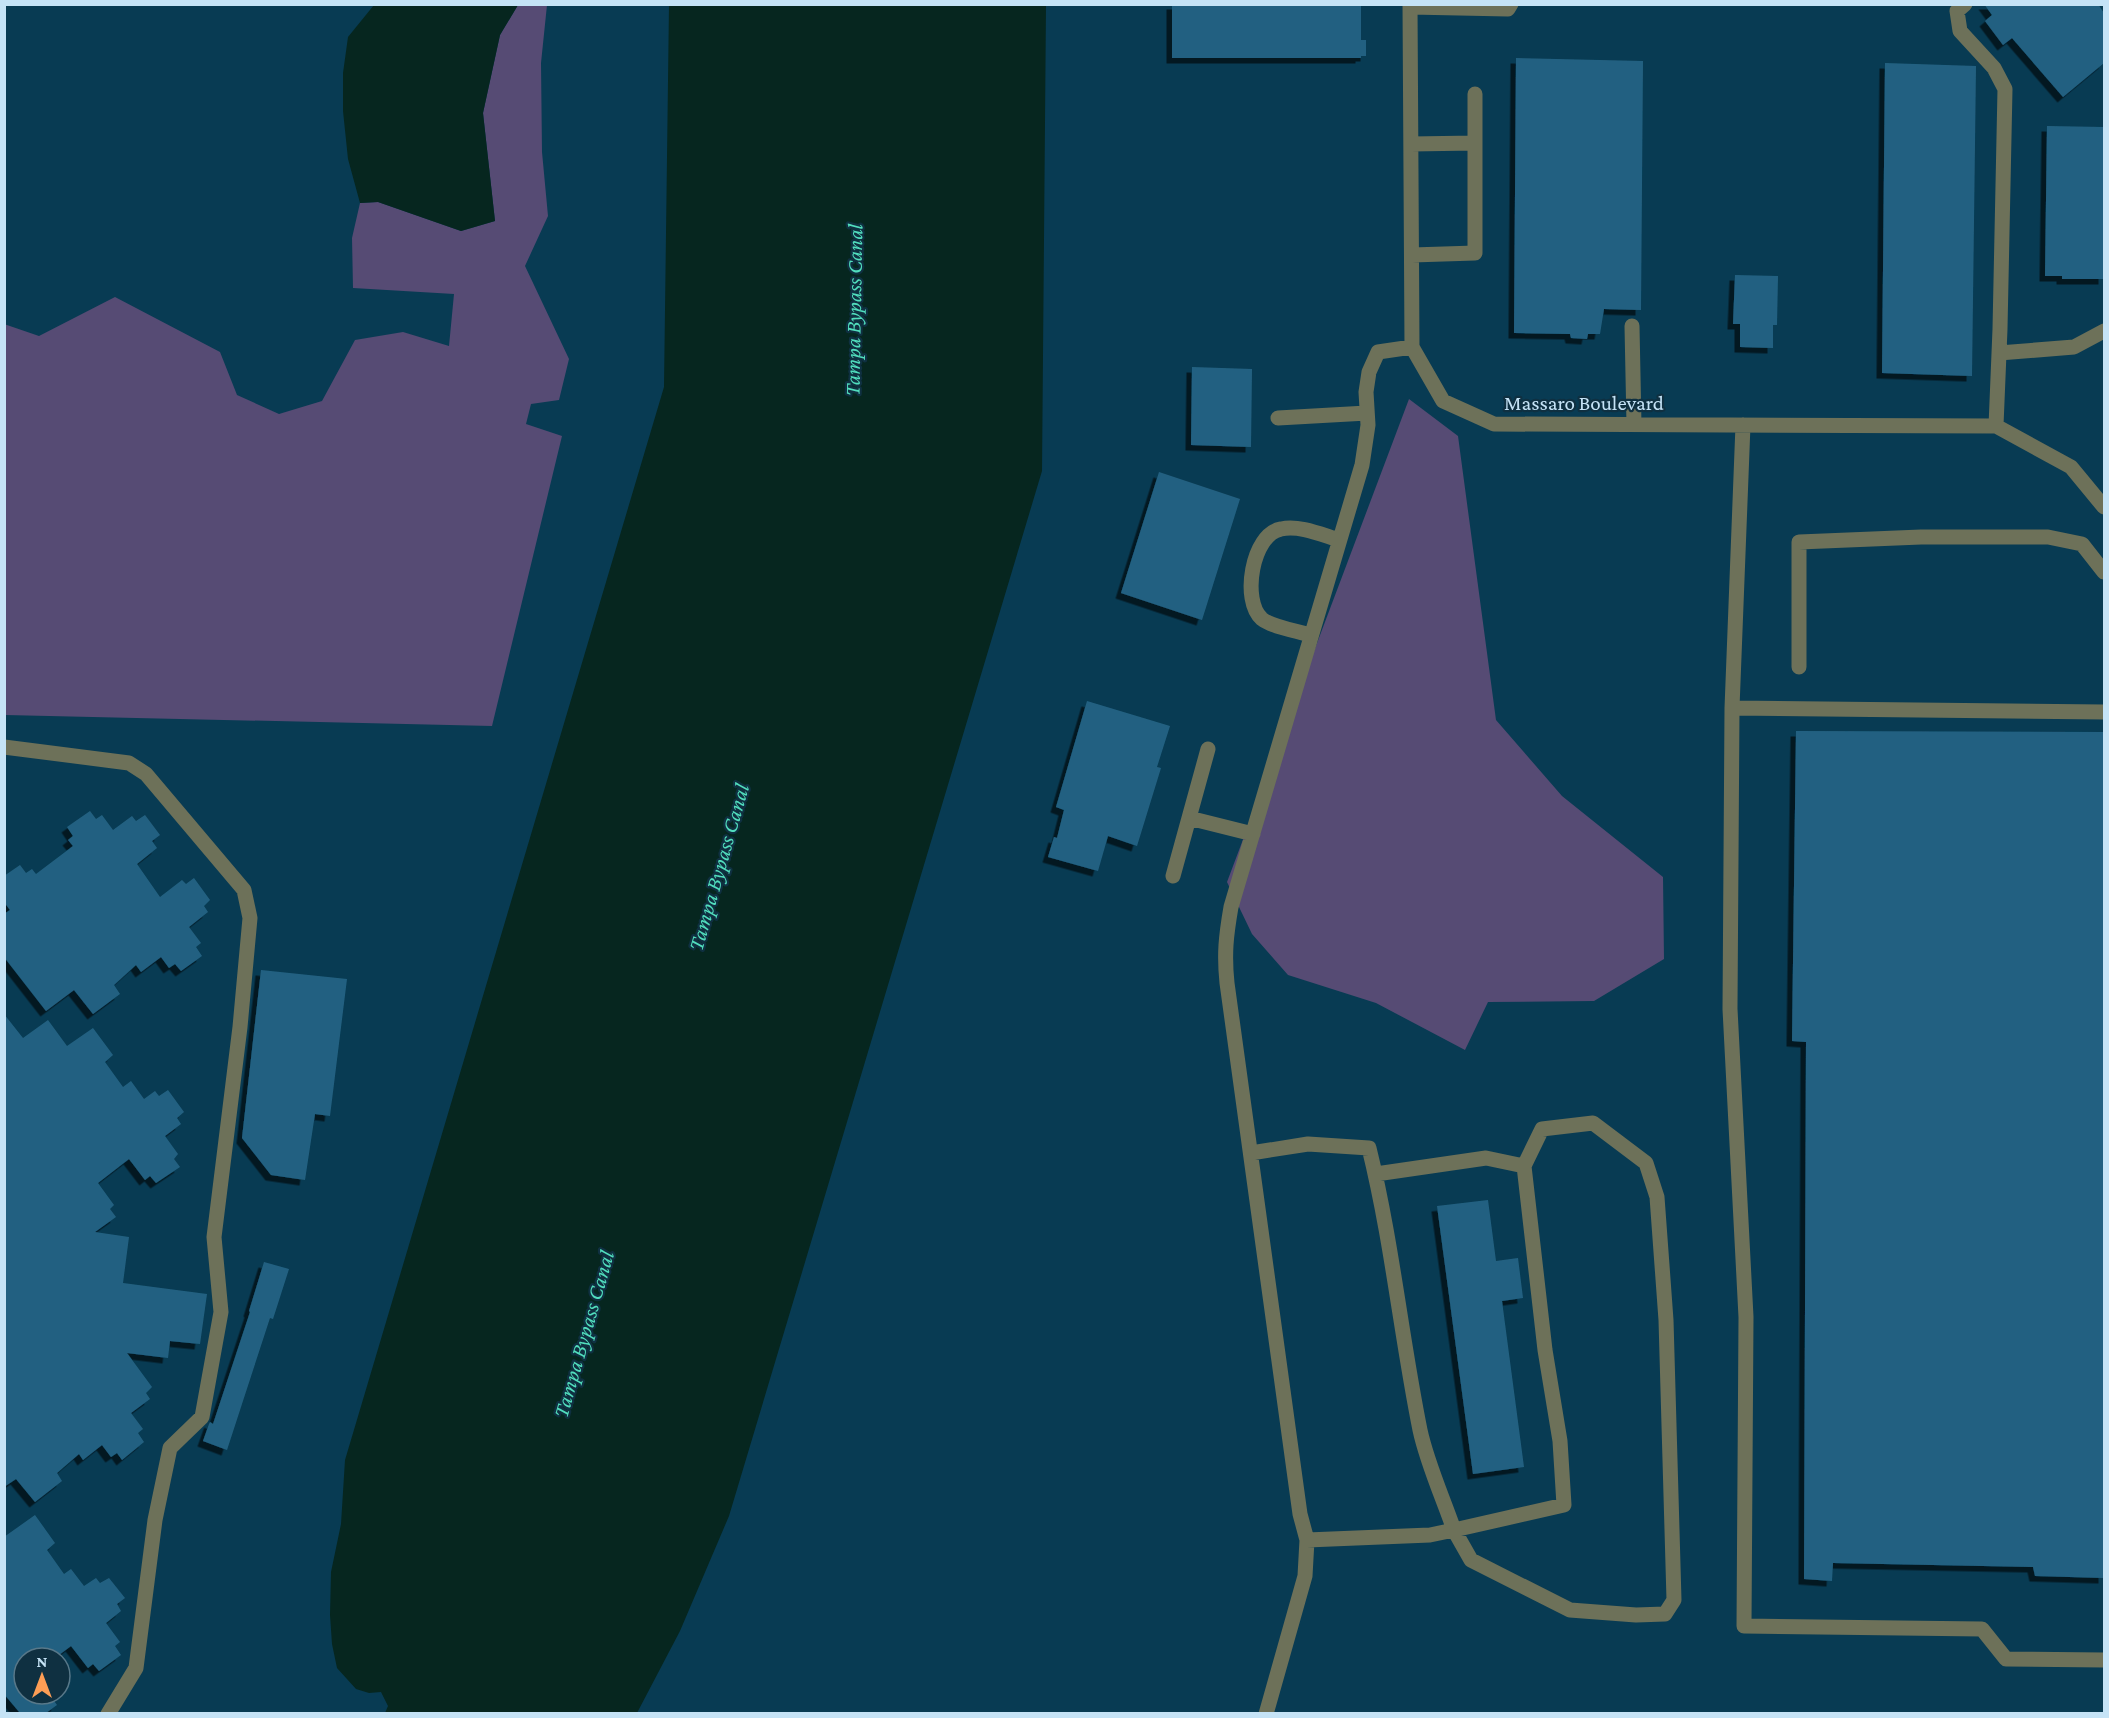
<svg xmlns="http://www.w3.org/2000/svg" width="2109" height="1718" font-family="'Crimson Pro',serif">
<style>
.green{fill:#564b74}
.water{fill:#06261f}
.building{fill:#236181;filter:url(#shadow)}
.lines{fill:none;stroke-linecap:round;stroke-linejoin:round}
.minor{stroke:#6d7159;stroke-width:15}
.labels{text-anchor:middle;stroke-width:4.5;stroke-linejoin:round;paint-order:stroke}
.street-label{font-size:21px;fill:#c5e3f6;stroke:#0f3041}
.water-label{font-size:22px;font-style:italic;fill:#51ddbd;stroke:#0f3041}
</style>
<defs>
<filter id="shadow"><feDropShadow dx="-5.5" dy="5.5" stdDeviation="0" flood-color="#0009"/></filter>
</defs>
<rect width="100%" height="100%" fill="#083b53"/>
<path class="green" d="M518 5H547L541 63 542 152 548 216 525 266 569 359 559 400 531 404 526 424 562 436 492 726 5 715 4 324 39 336 115 297 220 352 237 395 279 414 322 401 355 340 403 332 449 346 454 294 353 288 352 238 360 203 378 202 461 231 495 221 483 113 500 35Z
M1409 399 1458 436 1496 720 1562 796 1663 877 1664 959 1594 1001 1488 1002 1465 1050 1376 1003 1288 975 1252 934 1227 882Z"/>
<path class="water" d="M374 5H518L500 35 483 113 495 221 461 231 378 202 360 203 348 159 343 111V73L348 37Z
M669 5H1046L1042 471 729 1516 680 1631 637 1713H385L388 1706 381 1692 369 1693 356 1689 337 1668 332 1644 330 1615 331 1572 341 1524 345 1460 664 387Z"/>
<path class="building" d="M1172 4H1361V40H1366V56H1361V58H1172Z
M1984 4H2098L2104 13V63L2063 97 2012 38 2003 45 1985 21 1992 15Z
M1516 58 1643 61 1641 310 1604 309 1600 334H1588L1587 339 1571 338 1570 334 1514 333Z
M1885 63 1976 66 1972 376 1882 373Z
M2047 126 2104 127V279H2062V276H2045Z
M1735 275 1778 276 1777 325H1773V348L1740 347V324H1733Z
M1192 367 1252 369 1251 447 1191 445Z
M1159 472 1240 499 1202 620 1121 593Z
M1087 701 1170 726 1157 767 1161 768 1137 846 1108 836 1098 871 1048 857 1054 837 1057 838 1064 810 1056 807Z
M1796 731 2104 732V1578L2035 1576 2033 1567 1833 1563 1832 1581 1804 1579 1806 1042 1792 1041Z
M90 811 96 819 102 815 113 830 132 816 136 821 145 815 160 835 152 841 157 848 137 864 160 897 182 880 186 884 194 878 210 900 204 906 208 912 189 927 201 943 196 947 202 956 181 971 175 964 169 968 161 957 141 972 136 965 114 985 120 994 93 1014 74 990 46 1011 4 957V914L10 910 4 902V876L20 865 26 873 32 869 36 874 73 846 68 840 73 836 67 827Z
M261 970 347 979 330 1116 315 1114 305 1180 271 1175 242 1138Z
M4 1014 23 1038 48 1020 67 1046 93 1028 113 1055 105 1062 123 1087 131 1081 144 1099 155 1091 159 1096 168 1090 184 1112 177 1118 181 1124 165 1136 178 1154 174 1159 180 1167 156 1183 150 1176 145 1180 129 1159 98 1183 114 1205 110 1209 116 1217 95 1232 129 1237 123 1283 207 1294 200 1344 170 1341 168 1358 127 1353 152 1387 146 1393 150 1399 131 1413 143 1429 138 1433 144 1442 122 1460 117 1453 111 1457 102 1445 83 1460 79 1454 57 1473 62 1481 35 1502 16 1479 4 1487Z
M1488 1200 1496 1261 1518 1258 1523 1298 1502 1301 1524 1467 1473 1474 1437 1206Z
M264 1262 289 1269 273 1319 270 1318 227 1450 203 1441 209 1424 210 1422 213 1424 250 1312 249 1311Z
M35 1515 55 1543 47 1550 64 1574 71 1569 84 1586 96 1578 100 1583 109 1578 125 1598 117 1604 121 1611 106 1623 120 1642 115 1646 121 1655 99 1671 93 1664 88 1668 71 1646 55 1658H24V1694H49L57 1705 46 1713H20L4 1694V1537Z"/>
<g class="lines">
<path class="minor" d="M1410 4 1412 347 1443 401 1494 424 1996 426 2071 467 2104 507
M1965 4 1957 11 1960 31 1994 68 2005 89 2000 329 1996 426
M1410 7 1508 9 1511 4
M1475 94V143
M1411 144 1475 143V253L1412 255
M1632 326 1634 425
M1999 353 2074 347 2104 331
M1278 418 1367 413
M1743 425 1732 708 1730 1009 1746 1317 1744 1626 1982 1629 2006 1659 2104 1660
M1310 635C1298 631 1272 627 1262 619 1241 601 1252 534 1281 529 1300 525 1322 535 1339 540
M1799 667V542L1921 537H2048L2082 544 2104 572
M1732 708 2104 712
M4 747 129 763 146 774 244 890 250 918 240 1027 214 1237 221 1312 202 1417 170 1448 155 1520 136 1668 108 1714
M1189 818 1253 834
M1173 876 1208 749
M1593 1123 1646 1163 1657 1197 1666 1320 1674 1600 1665 1614 1636 1615 1570 1610 1471 1560 1454 1530 1564 1505 1560 1441 1545 1350 1524 1166 1542 1129Z
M1251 1153 1308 1144 1369 1148C1392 1241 1401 1336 1420 1430 1427 1463 1443 1498 1454 1530L1430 1535 1307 1540
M1376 1174 1486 1158 1524 1166
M1266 1714 1305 1576 1307 1540 1300 1514 1227 983C1224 954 1226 936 1231 907L1362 465 1368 425 1366 392 1369 372 1378 352 1412 347"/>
</g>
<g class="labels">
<g class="street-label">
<text x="1584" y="410">Massaro Boulevard</text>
</g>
<g class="water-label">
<text transform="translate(853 310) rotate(-89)" y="8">Tampa Bypass Canal</text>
<text transform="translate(718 867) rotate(-74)" y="8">Tampa Bypass Canal</text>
<text transform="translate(583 1334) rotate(-74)" y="8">Tampa Bypass Canal</text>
</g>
</g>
<rect width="2109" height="1718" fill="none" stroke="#c5e3f6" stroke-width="12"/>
<g transform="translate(42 1676)"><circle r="28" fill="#0f3041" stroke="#587889" stroke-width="1.5"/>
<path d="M0-4.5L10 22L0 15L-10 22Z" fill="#fd9d55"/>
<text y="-9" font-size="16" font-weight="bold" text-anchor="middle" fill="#c5e3f6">N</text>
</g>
</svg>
